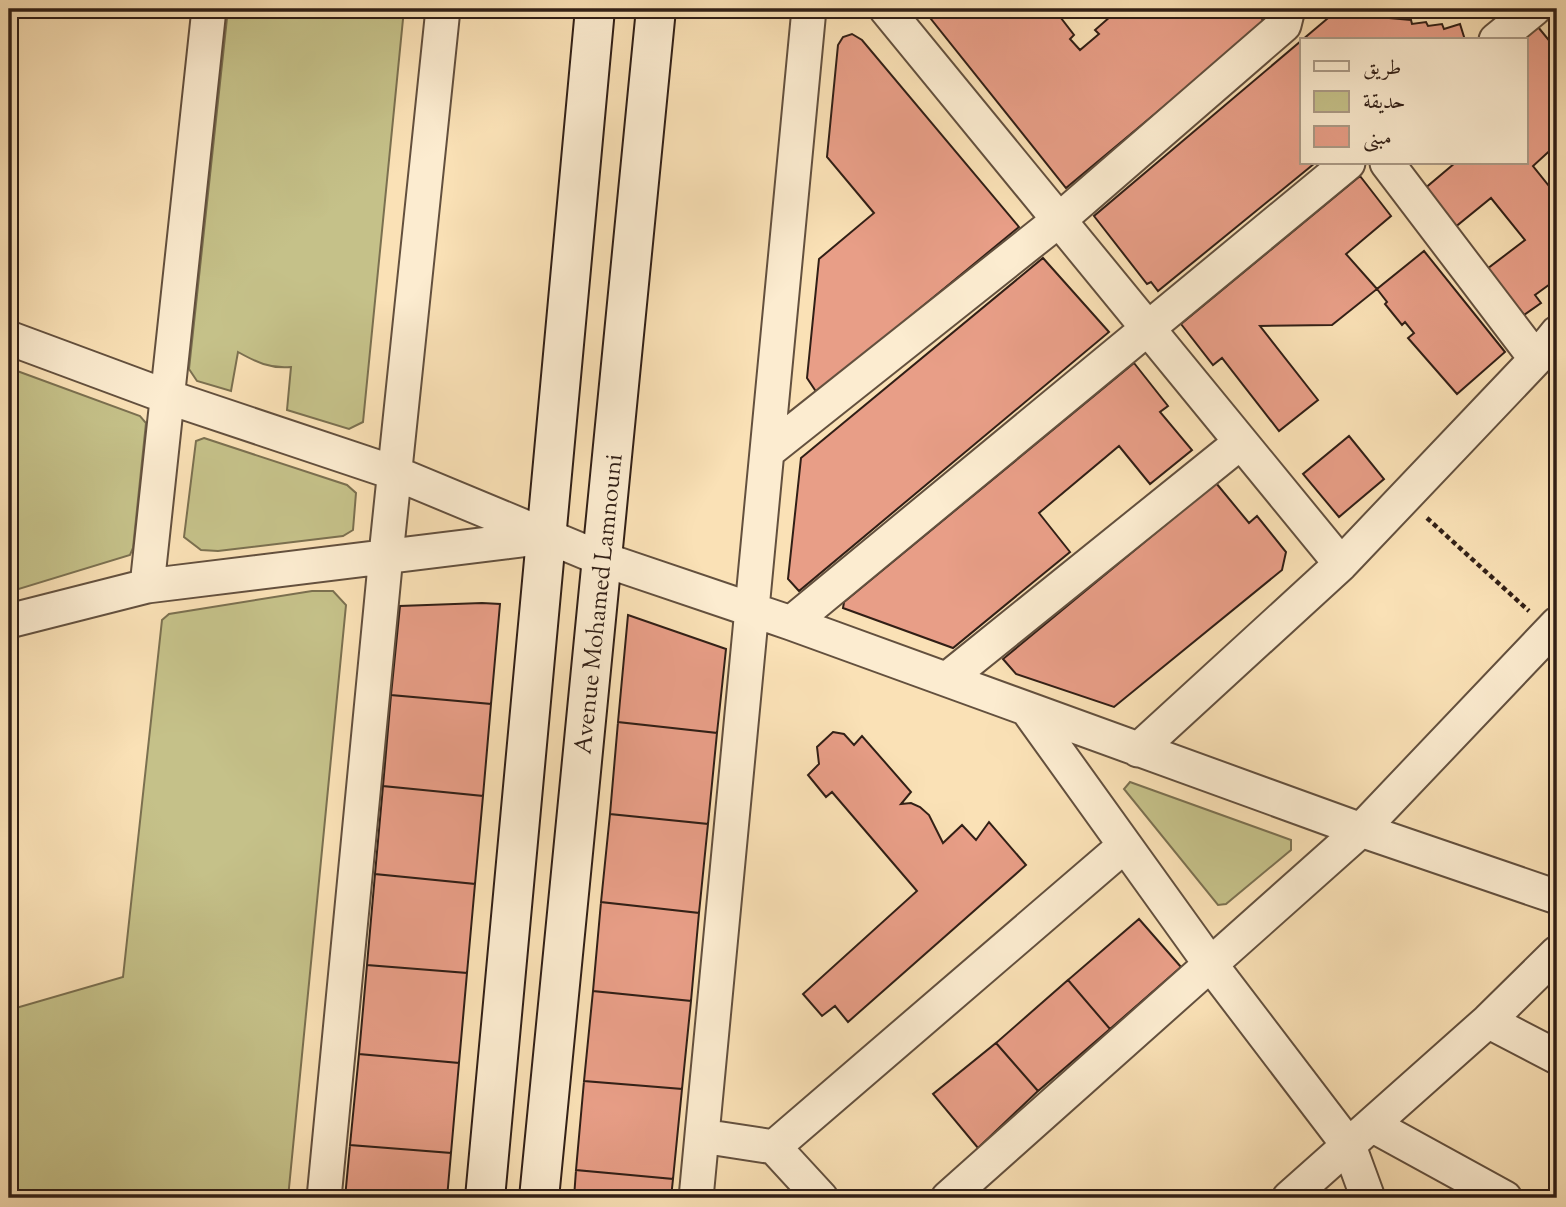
<svg xmlns="http://www.w3.org/2000/svg" width="1566" height="1207" font-family="'Sorts Mill Goudy',Amiri,serif">
<style>
.green{fill:#c5c189;stroke:#7b7050;stroke-width:2}
.building{fill:#e89e87;stroke:#311f16;stroke-width:2}
.lines{fill:none;stroke-linecap:round;stroke-linejoin:round}
.street-casing{stroke:#63503e;stroke-width:37}
.secondary-casing{stroke:#311f16;stroke-width:42}
.path{stroke:#311f16;stroke-width:4.5;stroke-dasharray:5 3.5;stroke-linecap:butt}
.street{stroke:#fcecd0;stroke-width:33}
.secondary{stroke:#fcecd0;stroke-width:38}
.labels{text-anchor:middle;stroke-width:5;stroke-linejoin:round;paint-order:stroke}
.street-label{font-size:24px;fill:#311f16;stroke:#fcecd0}
</style>
<rect width="100%" height="100%" fill="#fae1b6"/>
<filter id="stains"><feTurbulence type="fractalNoise" baseFrequency=".00286" numOctaves="4"/><feColorMatrix values="0 0 0 0 .2 0 0 0 0 .09 0 0 0 0 .02 0 0 0 .5 -.17"/></filter>
<radialGradient id="worn" r=".72"><stop offset=".6" stop-color="#630" stop-opacity="0"/><stop offset="1" stop-color="#630" stop-opacity=".3"/></radialGradient>
<path class="green" d="M228 9H404L363 422 349 429 287 410 291 367C270 369 256 362 238 352L231 391 197 381 189 369Z
M9 368 140 416 146 423 133 548 130 555 9 592Z
M204 438 347 485 356 493 353 530 343 536 218 551 201 550 184 537 196 441Z
M312 591H333L346 605 288 1198H9V1010L123 977 162 620 169 614Z
M1130 782 1291 840V850L1226 904 1218 905 1124 789Z"/>
<path class="building" d="M923 9H1054L1074 35 1070 39 1080 50 1099 34 1095 30 1119 9H1258L1264 23 1066 188Z
M1334 13 1411 20 1412 24 1426 22 1428 26 1442 24 1444 29 1460 24 1465 40H1302V163H1315L1158 291 1151 282 1147 284 1094 216Z
M1538 27 1557 50V144L1533 166 1557 196V271L1554 273 1557 279 1535 295 1541 303 1524 315 1487 269 1525 240 1491 198 1454 228 1423 190 1455 163H1526V40H1522Z
M852 34 862 40 1019 227 817 393 807 378 819 259 874 213 827 157 838 45 843 37Z
M1360 176 1391 216 1346 254 1377 289 1332 325 1260 326 1318 400 1279 431 1222 358 1213 365 1181 324Z
M1424 251 1505 352 1457 394 1408 338 1414 333 1405 322 1402 325 1385 304 1387 302 1377 289Z
M1043 258 1109 332 799 591 788 579 801 458Z
M1134 363 1168 406 1160 412 1192 450 1150 484 1119 446 1039 513 1070 552 953 648 843 608 844 602Z
M1349 436 1384 479 1339 517 1303 474Z
M1216 483 1249 523 1257 516 1286 552 1282 570 1114 707 1016 674 1003 659Z
M482 603 500 604 491 704 391 695 400 606Z
M628 615 726 649 717 733 618 722Z
M391 695 491 704 483 796 383 786Z
M618 722 717 733 708 824 610 814Z
M833 732 844 734 854 745 862 736 911 792 901 804 911 803 920 807 929 815 943 843 962 825 976 840 989 822 1026 865 848 1022 835 1006 822 1016 803 994 917 891 832 792 826 797 808 775 819 764 817 747Z
M383 786 483 796 475 884 375 874Z
M610 814 708 824 699 913 601 902Z
M375 874 475 884 467 973 367 965Z
M601 902 699 913 691 1001 593 991Z
M1139 919 1181 967 1110 1029 1068 980Z
M367 965 467 973 459 1063 359 1054Z
M1068 980 1110 1029 1038 1091 996 1043Z
M593 991 691 1001 682 1089 584 1081Z
M996 1043 1038 1091 978 1148 933 1094Z
M359 1054 459 1063 451 1153 350 1145Z
M584 1081 682 1089 673 1179 576 1170Z
M350 1145 451 1153 447 1198H345Z
M576 1170 673 1179 671 1198H574Z"/>
<g class="lines">
<defs>
<path id="street" d="M886 9 1341 564
M1496 40 1534 9
M1387 163 1536 359
M9 338 168 397 395 473 602 559 791 623 1361 830 1557 897
M767 452 1059 220 1284 25 1288 9
M147 586 209 9
M9 621 147 586 545 537
M791 623 1348 163
M947 679 1241 442
M1027 709 1211 965 1349 1146 1368 1198
M1138 750 1341 564 1536 359 1557 333
M1488 1021 1557 1057
M1372 1125 1505 1198
M702 1136 774 1147 821 1198
M774 1147 1124 846
M324 1198 386 555 443 9
M696 1198 809 9
M948 1198 1361 830 1557 624
M1289 1198 1488 1021 1557 953"/>
<path id="secondary" d="M485 1198 595 9
M539 1198 656 9"/>
</defs>
<use href="#street" class="street-casing"/>
<use href="#secondary" class="secondary-casing"/>
<path class="path" d="M1427 518 1529 611"/>
<use href="#street" class="street"/>
<use href="#secondary" class="secondary"/>
</g>
<g class="labels">
<g class="street-label">
<text transform="translate(598 604) rotate(-84)" y="8">Avenue Mohamed Lamnouni</text>
</g>
</g>
<rect width="1566" height="1207" fill="none" stroke="#fae1b6" stroke-width="35"/>
<rect x="10" y="10" width="1545" height="1186" fill="none" stroke="#311f16" stroke-width="3.5"/>
<rect x="18" y="18" width="1531" height="1172" fill="none" stroke="#311f16" stroke-width="2"/>
<rect x="1300" y="38" width="228" height="126" fill="#fcecd0" stroke="#ab9a86" stroke-width="2"/>
<rect x="1314" y="61" width="35" height="10" fill="#fcecd0" stroke="#ab9a86" stroke-width="2"/>
<text x="1363" y="74" font-size="21" fill="#311f16">طريق</text>
<rect x="1314" y="91" width="35" height="21" fill="#c5c189" stroke="#ab9a86" stroke-width="2"/>
<text x="1363" y="108" font-size="21" fill="#311f16">حديقة</text>
<rect x="1314" y="126" width="35" height="21" fill="#e89e87" stroke="#ab9a86" stroke-width="2"/>
<text x="1363" y="144" font-size="21" fill="#311f16">مبنى</text>
<rect width="100%" height="100%" filter="url(#stains)"/>
<rect width="100%" height="100%" fill="url(#worn)"/>
</svg>
